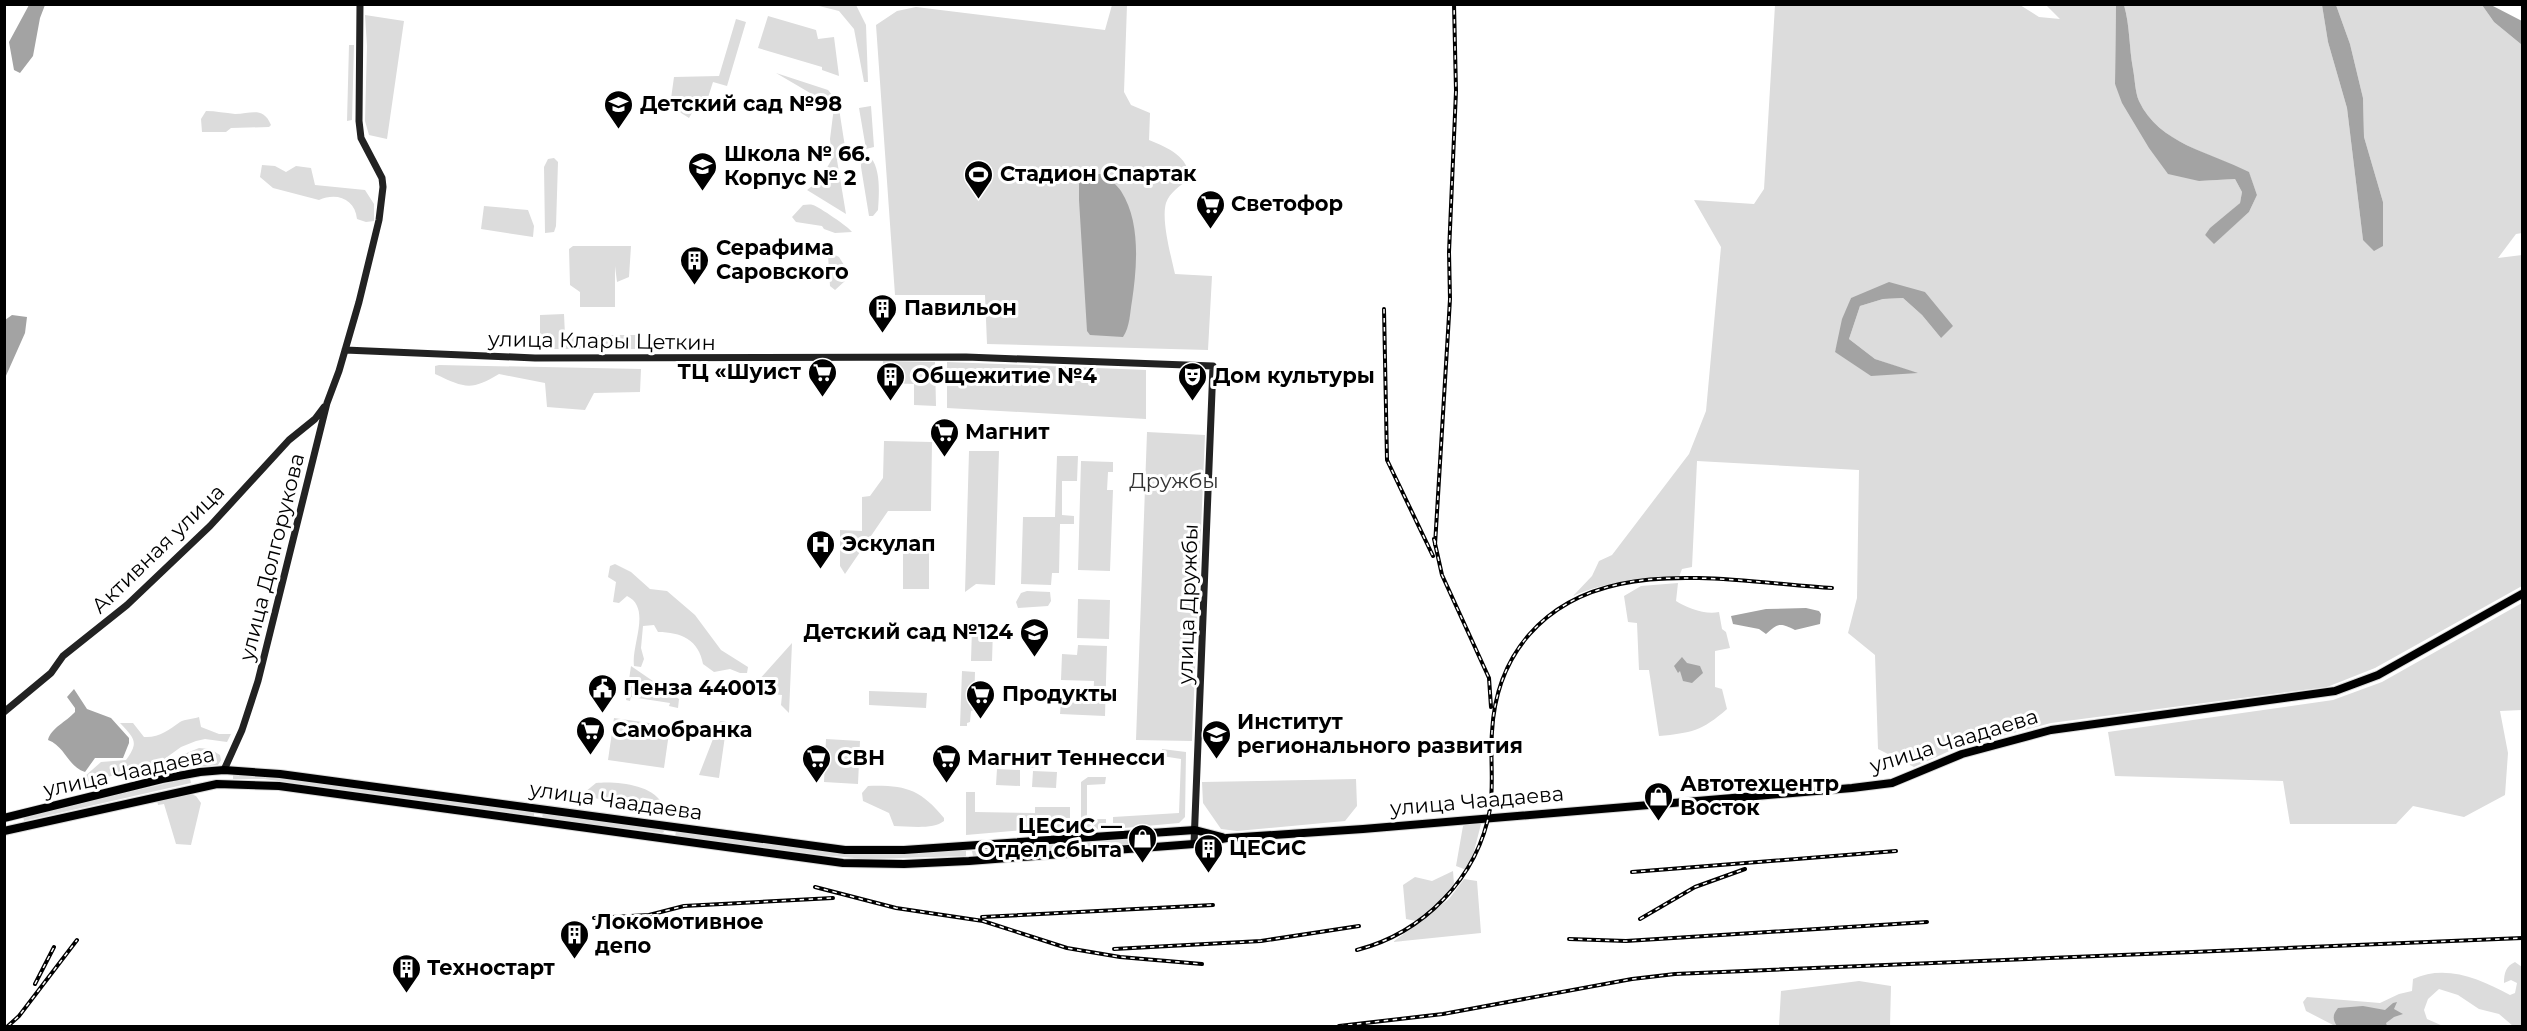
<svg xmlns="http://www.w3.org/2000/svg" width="2527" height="1031" font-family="Montserrat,sans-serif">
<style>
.green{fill:#dcdcdc;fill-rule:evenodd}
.water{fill:#a3a3a3}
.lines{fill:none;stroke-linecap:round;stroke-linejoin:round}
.primary-casing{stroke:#dbdbdb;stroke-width:10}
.secondary{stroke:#222;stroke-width:7}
.primary{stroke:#000;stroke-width:8}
.rail-casing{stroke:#000;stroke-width:4}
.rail{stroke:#fff;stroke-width:1.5;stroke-dasharray:4.5;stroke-linecap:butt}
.labels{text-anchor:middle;stroke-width:6;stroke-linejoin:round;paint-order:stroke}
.poi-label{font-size:21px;font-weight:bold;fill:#000;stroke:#fff;text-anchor:start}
.street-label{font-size:21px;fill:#000;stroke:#fff}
.park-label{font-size:21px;fill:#333;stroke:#fff}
</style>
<rect width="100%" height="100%" fill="#fff"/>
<path class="green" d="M815 5H856L866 25 868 82H864L854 29 839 11Z
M1112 5H1127L1124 92 1131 105 1150 113 1149 140C1168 148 1189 156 1189 179 1180 186 1170 192 1166 203 1161 220 1171 256 1175 274L1212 276 1208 350 987 344 985 295H895L876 25 897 11 916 7 1105 30Z
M1775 5H2020L2039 17 2060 19 2046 5H2116L2115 84 2199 181 2235 179 2242 192 2240 203 2205 235 2214 243 2249 212 2257 195 2249 173C2210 152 2159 144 2139 101 2135 92 2135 79 2133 69 2129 47 2130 26 2124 5H2322L2328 42 2347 108 2363 240 2383 202 2364 137 2363 98 2350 44 2336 5H2482L2494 22 2522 45V233L2516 234 2498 258 2522 255V586L2375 668 2327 687 2051 723 1956 748 1914 767 1878 749 1875 655 1848 633 1857 598 1859 470 1697 461 1692 567 1682 569 1679 577C1643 579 1607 581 1573 596L1592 576 1599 561 1612 555 1689 454 1706 411 1721 247 1694 200 1754 204 1764 189ZM1925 292 1941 338 1922 315 1903 298 1883 299 1860 306 1849 339 1875 359 1916 373 1835 352 1851 298Z
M365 15 404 21 387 139 369 135 365 121 367 46Z
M768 16 816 30 818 39 834 37 839 76 822 70V67L758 48Z
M736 19 746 22 727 86 713 82 704 110 696 106 689 118 670 106 674 77 719 76Z
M349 45H354L352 120 347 121Z
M776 73 828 90 838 102 845 147 837 160 846 214 807 190 820 180 832 159 830 139 834 107Z
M871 106 874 147 866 149 859 108Z
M206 111C216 111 225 113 235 114 251 114 263 106 271 125L269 127 231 128 226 132H202L201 119Z
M554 158 558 162 556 226 554 232 545 233 544 167 548 159Z
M866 158H871C881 170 879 195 878 210L873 216H869L861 167V162Z
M262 165 275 166 286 172 296 166 311 168 315 185 365 190 374 204V221L366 222 357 219C355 199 337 192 319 200L273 188 260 177Z
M803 205C806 205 809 204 813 205 819 207 849 227 852 232L835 233 824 229 822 226 796 222 792 217Z
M484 206 528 210 534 226 533 237 481 229Z
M573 246H631L629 277 617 282 615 266V307H580V292L570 285 569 249Z
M831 253 839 257 844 265 845 281 835 290 830 286 828 255Z
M564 314 565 335H637V349H540V315Z
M883 361 935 362 936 406 914 405V384L882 383Z
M947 362 1146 370V419L947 408Z
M439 365 641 369 640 392 594 393 585 410 547 407 545 383 499 374C471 391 465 388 435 374V366Z
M1147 432 1205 435 1192 741 1136 740Z
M884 441 932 442 931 511H888L845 574 840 566V530L862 531V497L870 496 883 478Z
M969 451H999L995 585 976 584 965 592Z
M1057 456H1078L1077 481H1062V515L1074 516V524H1060L1059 573H1052L1051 585 1021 584 1023 517H1055Z
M1081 461 1113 462V472H1108L1107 490H1113L1110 571 1078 570Z
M903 537H929V589H903Z
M615 564 631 572 650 589 667 591 695 615 721 650 748 667 747 673H740L730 669 714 672 703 664C699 640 681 632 658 632L654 625 643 626 641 648 644 659 641 667 634 666C631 645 652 608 627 596L619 603 613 602 616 582 608 577 610 566Z
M1678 583 1676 601C1687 608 1705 615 1719 612L1722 629 1726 632 1730 648 1715 651V687L1722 689 1727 709C1702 731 1691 733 1659 736L1649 670H1639L1637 623 1628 622 1624 596 1641 586Z
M1027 591 1050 592 1051 601 1048 606 1018 608 1016 602 1021 593Z
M1078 599 1110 600 1109 639 1077 638Z
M2522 603V710L2500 711 2508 753 2505 795 2464 817 2413 806 2396 824H2290L2283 781 2115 776 2108 732 2333 700 2382 682Z
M972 628 993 629 992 661H971Z
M792 643 789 713 781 705 782 695 748 692Z
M1078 645 1107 646 1105 716 1060 714 1061 702 1093 703 1094 681 1061 680 1062 654 1077 655Z
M631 666 679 699 678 708 669 706 670 703 631 697 630 701 626 700Z
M962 671 975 672 974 710 971 711 970 722 967 723V726H960Z
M869 691 927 693 926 708 869 705Z
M199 717 201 727 219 734H231L227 742 205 739 196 741 181 747 156 765 87 782 84 777 101 762 126 760C139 742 135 739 120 723H133L144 737C159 738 169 730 180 722 185 719 193 719 199 717Z
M614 718 670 726 664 768 608 760Z
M720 721 727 722 719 778 699 775Z
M826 739 860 741 858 784 824 782Z
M199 748 210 749 220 755 221 760 218 765 172 769 182 755Z
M1162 749 1186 752 1185 817 1179 823 1113 829V817L1179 813 1181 759 1162 756Z
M1018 751 1042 752 1041 768 1017 767Z
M997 769 1020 770V786L996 785Z
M1033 771 1057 772 1056 788 1032 787Z
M233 774 269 776 534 812V816L264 779H233Z
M1088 777H1106L1105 784 1087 785V819H1106V829L1081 831V782Z
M190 778 191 783 24 821 23 816Z
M1356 779 1357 806 1345 821 1237 831 1221 829 1203 803 1202 782Z
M596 783C614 781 651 784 661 802L657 808 587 797 585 792Z
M868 786C905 785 920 789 944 818V821C933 830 908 826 894 826L889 813 863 801 862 793Z
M966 792H975V812L1035 813V807H1070V826L966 835Z
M191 794 196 796 201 803 191 845 176 844 164 804 158 805 157 800Z
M543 813 663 829 664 832 662 833 542 818Z
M1471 822 1481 824 1469 871 1456 866 1463 826Z
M676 832 867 855 966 850V856L866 859 821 855 675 836Z
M1134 839 1135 844 973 856 972 851Z
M1453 871 1454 884 1439 901 1416 921 1406 919 1403 885 1415 877 1432 881Z
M1464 879 1477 881 1481 933 1393 942 1449 899Z
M2515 962 2522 967V1026H2513L2499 1014 2479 1009 2458 995 2439 989 2428 999 2424 1010 2427 1019 2443 1026H2335L2306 1011 2303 1002 2307 997 2380 1003 2399 994 2412 991 2413 979C2446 964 2480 979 2510 995L2515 993 2517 983 2511 980 2504 983C2504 973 2506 966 2515 962Z
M1859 981 1891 986 1890 1026H1779L1781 991Z"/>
<path class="water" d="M29 5H45L40 18 33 56 20 73 14 70 9 42Z
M2116 5H2124C2130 26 2129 47 2133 69 2135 79 2135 92 2139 101 2159 144 2210 152 2249 172L2257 195 2249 212 2214 244 2205 235 2210 228 2240 203 2242 192 2235 179 2199 181 2168 174 2149 148 2122 103 2115 84Z
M2322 5H2336L2350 44 2363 98 2364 137 2383 202V246L2374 251 2363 240 2347 108 2328 42Z
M2482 5H2491L2522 21V45L2494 22Z
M1083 174H1105C1110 180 1117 185 1121 191 1141 222 1137 267 1132 301 1130 312 1130 327 1123 337L1090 335 1087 331 1079 200V184Z
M1889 282 1925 292 1953 326 1941 338 1922 315 1903 298 1883 299 1860 306 1849 339 1875 359 1918 373 1871 376 1835 352 1842 319 1851 298Z
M12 315 27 317 25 333 5 378V320Z
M1806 608 1819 611 1821 614 1820 624 1795 630C1779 622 1778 624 1766 634L1759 629 1733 624 1731 616 1766 609Z
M1682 657 1687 663 1700 666 1703 673 1692 683 1683 681 1680 671 1678 673 1674 666Z
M74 689 87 709 111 718 129 738V743L123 758H95L85 772C67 766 66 747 48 740 51 728 66 722 75 712V708L67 697Z
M2397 1002 2394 1009 2403 1014 2394 1017 2386 1023 2387 1026H2337C2332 1019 2333 1014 2338 1008L2363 1006 2385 1010 2393 1003Z"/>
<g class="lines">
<defs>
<path id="primary" d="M4 818 162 779 200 772 224 770 280 774 845 850H904L1195 830 1222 837
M4 831 217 784 279 786 843 863 904 864 969 861 1194 844 1227 838 1363 829 1852 788 1892 783 1962 754 2051 730 2335 691 2378 675 2522 594"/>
</defs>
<use href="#primary" class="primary-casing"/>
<path class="secondary" d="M345 350 535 358 966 357 1213 366 1194 844
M4 712 51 673 63 656 127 605 210 526 289 440 315 419 324 407
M224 770 242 730 258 681 327 403 339 371 359 302 379 220 383 187 382 178 361 138 359 121 360 4"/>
<use href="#primary" class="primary"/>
<defs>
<path id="rail" d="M1384 309 1387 460 1433 556
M1434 539 1442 575 1489 678 1491 707
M1435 545 1450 299 1449 252 1456 91 1454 4
M1632 872 1896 851
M815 887 896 908 983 921 1067 948 1120 957 1202 964
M982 917 1213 905
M594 918 649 915 684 906 833 898
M1640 919 1695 887 1745 869
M1569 939 1626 941 1927 922
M1114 949 1261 941 1359 926
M1357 950C1423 933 1478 878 1490 809 1494 785 1490 758 1492 732 1496 654 1544 600 1620 584 1682 570 1768 584 1832 588
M35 984 54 947
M8 1026 19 1016 77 940
M1339 1026 1443 1014 1632 979 1675 974 2522 938"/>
</defs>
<use href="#rail" class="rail-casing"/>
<use href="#rail" class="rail"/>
</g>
<defs>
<symbol id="school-pin" viewBox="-11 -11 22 30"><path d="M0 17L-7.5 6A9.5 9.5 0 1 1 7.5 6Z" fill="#000" stroke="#fff"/><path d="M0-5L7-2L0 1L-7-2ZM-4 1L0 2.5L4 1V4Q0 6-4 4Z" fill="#fff"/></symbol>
<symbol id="stadium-pin" viewBox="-11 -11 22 30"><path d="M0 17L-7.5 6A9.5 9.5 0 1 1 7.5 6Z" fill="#000" stroke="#fff"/><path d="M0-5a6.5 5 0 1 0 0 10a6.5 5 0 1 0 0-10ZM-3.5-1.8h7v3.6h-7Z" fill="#fff"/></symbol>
<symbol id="supermarket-pin" viewBox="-11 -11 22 30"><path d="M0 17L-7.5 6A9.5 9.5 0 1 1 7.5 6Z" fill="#000" stroke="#fff"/><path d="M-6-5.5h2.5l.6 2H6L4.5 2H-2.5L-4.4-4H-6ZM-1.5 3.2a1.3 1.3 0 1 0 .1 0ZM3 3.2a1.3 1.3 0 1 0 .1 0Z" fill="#fff"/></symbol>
<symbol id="building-pin" viewBox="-11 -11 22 30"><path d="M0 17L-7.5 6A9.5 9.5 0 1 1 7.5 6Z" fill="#000" stroke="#fff"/><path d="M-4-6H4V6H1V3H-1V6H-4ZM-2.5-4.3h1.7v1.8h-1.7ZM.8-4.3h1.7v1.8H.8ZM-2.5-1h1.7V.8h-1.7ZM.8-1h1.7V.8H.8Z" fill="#fff"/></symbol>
<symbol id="theatre-pin" viewBox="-11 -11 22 30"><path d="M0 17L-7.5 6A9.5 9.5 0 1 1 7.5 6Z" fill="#000" stroke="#fff"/><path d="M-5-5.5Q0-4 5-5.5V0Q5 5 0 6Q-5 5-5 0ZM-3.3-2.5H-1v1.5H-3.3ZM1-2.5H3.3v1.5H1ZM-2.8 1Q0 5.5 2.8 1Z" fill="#fff"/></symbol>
<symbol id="hospital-pin" viewBox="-11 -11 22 30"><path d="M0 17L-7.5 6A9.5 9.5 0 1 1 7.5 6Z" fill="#000" stroke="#fff"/><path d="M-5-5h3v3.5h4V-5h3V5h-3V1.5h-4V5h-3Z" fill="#fff"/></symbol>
<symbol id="civic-pin" viewBox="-11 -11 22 30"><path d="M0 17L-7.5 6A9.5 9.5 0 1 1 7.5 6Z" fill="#000" stroke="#fff"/><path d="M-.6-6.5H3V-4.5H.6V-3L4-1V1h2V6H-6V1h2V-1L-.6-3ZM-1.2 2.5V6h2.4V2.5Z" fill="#fff"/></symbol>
<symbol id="university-pin" viewBox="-11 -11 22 30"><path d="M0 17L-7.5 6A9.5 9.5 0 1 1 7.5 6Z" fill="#000" stroke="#fff"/><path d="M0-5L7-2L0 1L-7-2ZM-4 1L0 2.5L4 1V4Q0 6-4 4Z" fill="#fff"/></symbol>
<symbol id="shop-pin" viewBox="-11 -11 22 30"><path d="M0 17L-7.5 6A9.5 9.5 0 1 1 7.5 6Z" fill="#000" stroke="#fff"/><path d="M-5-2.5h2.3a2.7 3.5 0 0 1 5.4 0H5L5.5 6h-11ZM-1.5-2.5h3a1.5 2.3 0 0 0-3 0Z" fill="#fff"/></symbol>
</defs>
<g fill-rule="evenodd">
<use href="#school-pin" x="602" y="88" width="33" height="45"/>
<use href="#school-pin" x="686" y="150" width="33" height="45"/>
<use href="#stadium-pin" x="962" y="158" width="33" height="45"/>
<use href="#supermarket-pin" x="1194" y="188" width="33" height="45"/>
<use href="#building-pin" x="678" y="244" width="33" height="45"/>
<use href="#building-pin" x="866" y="292" width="33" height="45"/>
<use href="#supermarket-pin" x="806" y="356" width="33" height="45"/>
<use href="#building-pin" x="874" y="360" width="33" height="45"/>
<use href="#theatre-pin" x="1176" y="360" width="33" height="45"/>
<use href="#supermarket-pin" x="928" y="416" width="33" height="45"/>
<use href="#hospital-pin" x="804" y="528" width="33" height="45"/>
<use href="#school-pin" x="1018" y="616" width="33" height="45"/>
<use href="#civic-pin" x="586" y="672" width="33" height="45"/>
<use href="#supermarket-pin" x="964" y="678" width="33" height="45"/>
<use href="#supermarket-pin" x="574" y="714" width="33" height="45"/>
<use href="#university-pin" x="1200" y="718" width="33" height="45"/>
<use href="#supermarket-pin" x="800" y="742" width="33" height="45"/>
<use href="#supermarket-pin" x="930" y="742" width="33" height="45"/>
<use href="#shop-pin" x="1642" y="780" width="33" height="45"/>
<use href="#shop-pin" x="1126" y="822" width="33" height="45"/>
<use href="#building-pin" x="1192" y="832" width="33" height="45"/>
<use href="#building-pin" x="558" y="918" width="33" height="45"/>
<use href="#building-pin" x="390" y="952" width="33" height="45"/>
</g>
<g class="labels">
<g class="poi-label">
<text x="640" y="111">Детский сад №98</text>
<text x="724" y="161">Школа № 66.<tspan x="724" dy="24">Корпус № 2</tspan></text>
<text x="1000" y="181">Стадион Спартак</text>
<text x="1231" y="211">Светофор</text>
<text x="716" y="255">Серафима<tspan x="716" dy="24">Саровского</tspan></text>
<text x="904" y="315">Павильон</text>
<text x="801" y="379" text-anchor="end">ТЦ «Шуист</text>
<text x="912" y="383">Общежитие №4</text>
<text x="1213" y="383">Дом культуры</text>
<text x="965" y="439">Магнит</text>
<text x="842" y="551">Эскулап</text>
<text x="1013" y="639" text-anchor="end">Детский сад №124</text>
<text x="623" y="695">Пенза 440013</text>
<text x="1002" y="701">Продукты</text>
<text x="1237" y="729">Институт<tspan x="1237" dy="24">регионального развития</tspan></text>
<text x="612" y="737">Самобранка</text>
<text x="837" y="765">СВН</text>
<text x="967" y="765">Магнит Теннесси</text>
<text x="1680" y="791">Автотехцентр<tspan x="1680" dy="24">Восток</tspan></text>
<text x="1122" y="833" text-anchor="end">ЦЕСиС —<tspan x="1122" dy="24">Отдел сбыта</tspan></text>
<text x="1229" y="855">ЦЕСиС</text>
<text x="595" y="929">Локомотивное<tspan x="595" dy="24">депо</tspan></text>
<text x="427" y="975">Техностарт</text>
</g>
<g class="street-label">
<text transform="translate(602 341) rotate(1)" y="7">улица Клары Цеткин</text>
<text transform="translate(158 549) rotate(-44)" y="7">Активная улица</text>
<text transform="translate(272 557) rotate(-76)" y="7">улица Долгорукова</text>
<text transform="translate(1188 604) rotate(-88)" y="7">улица Дружбы</text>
<text transform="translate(1954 741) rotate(-17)" y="7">улица Чаадаева</text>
<text transform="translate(129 772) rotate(-12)" y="7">улица Чаадаева</text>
<text transform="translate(616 801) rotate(8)" y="7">улица Чаадаева</text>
<text transform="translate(1477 801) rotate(-5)" y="7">улица Чаадаева</text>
</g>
<g class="park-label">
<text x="1174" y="488">Дружбы</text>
</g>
</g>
<rect width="2527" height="1031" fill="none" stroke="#000000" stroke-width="12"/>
</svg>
